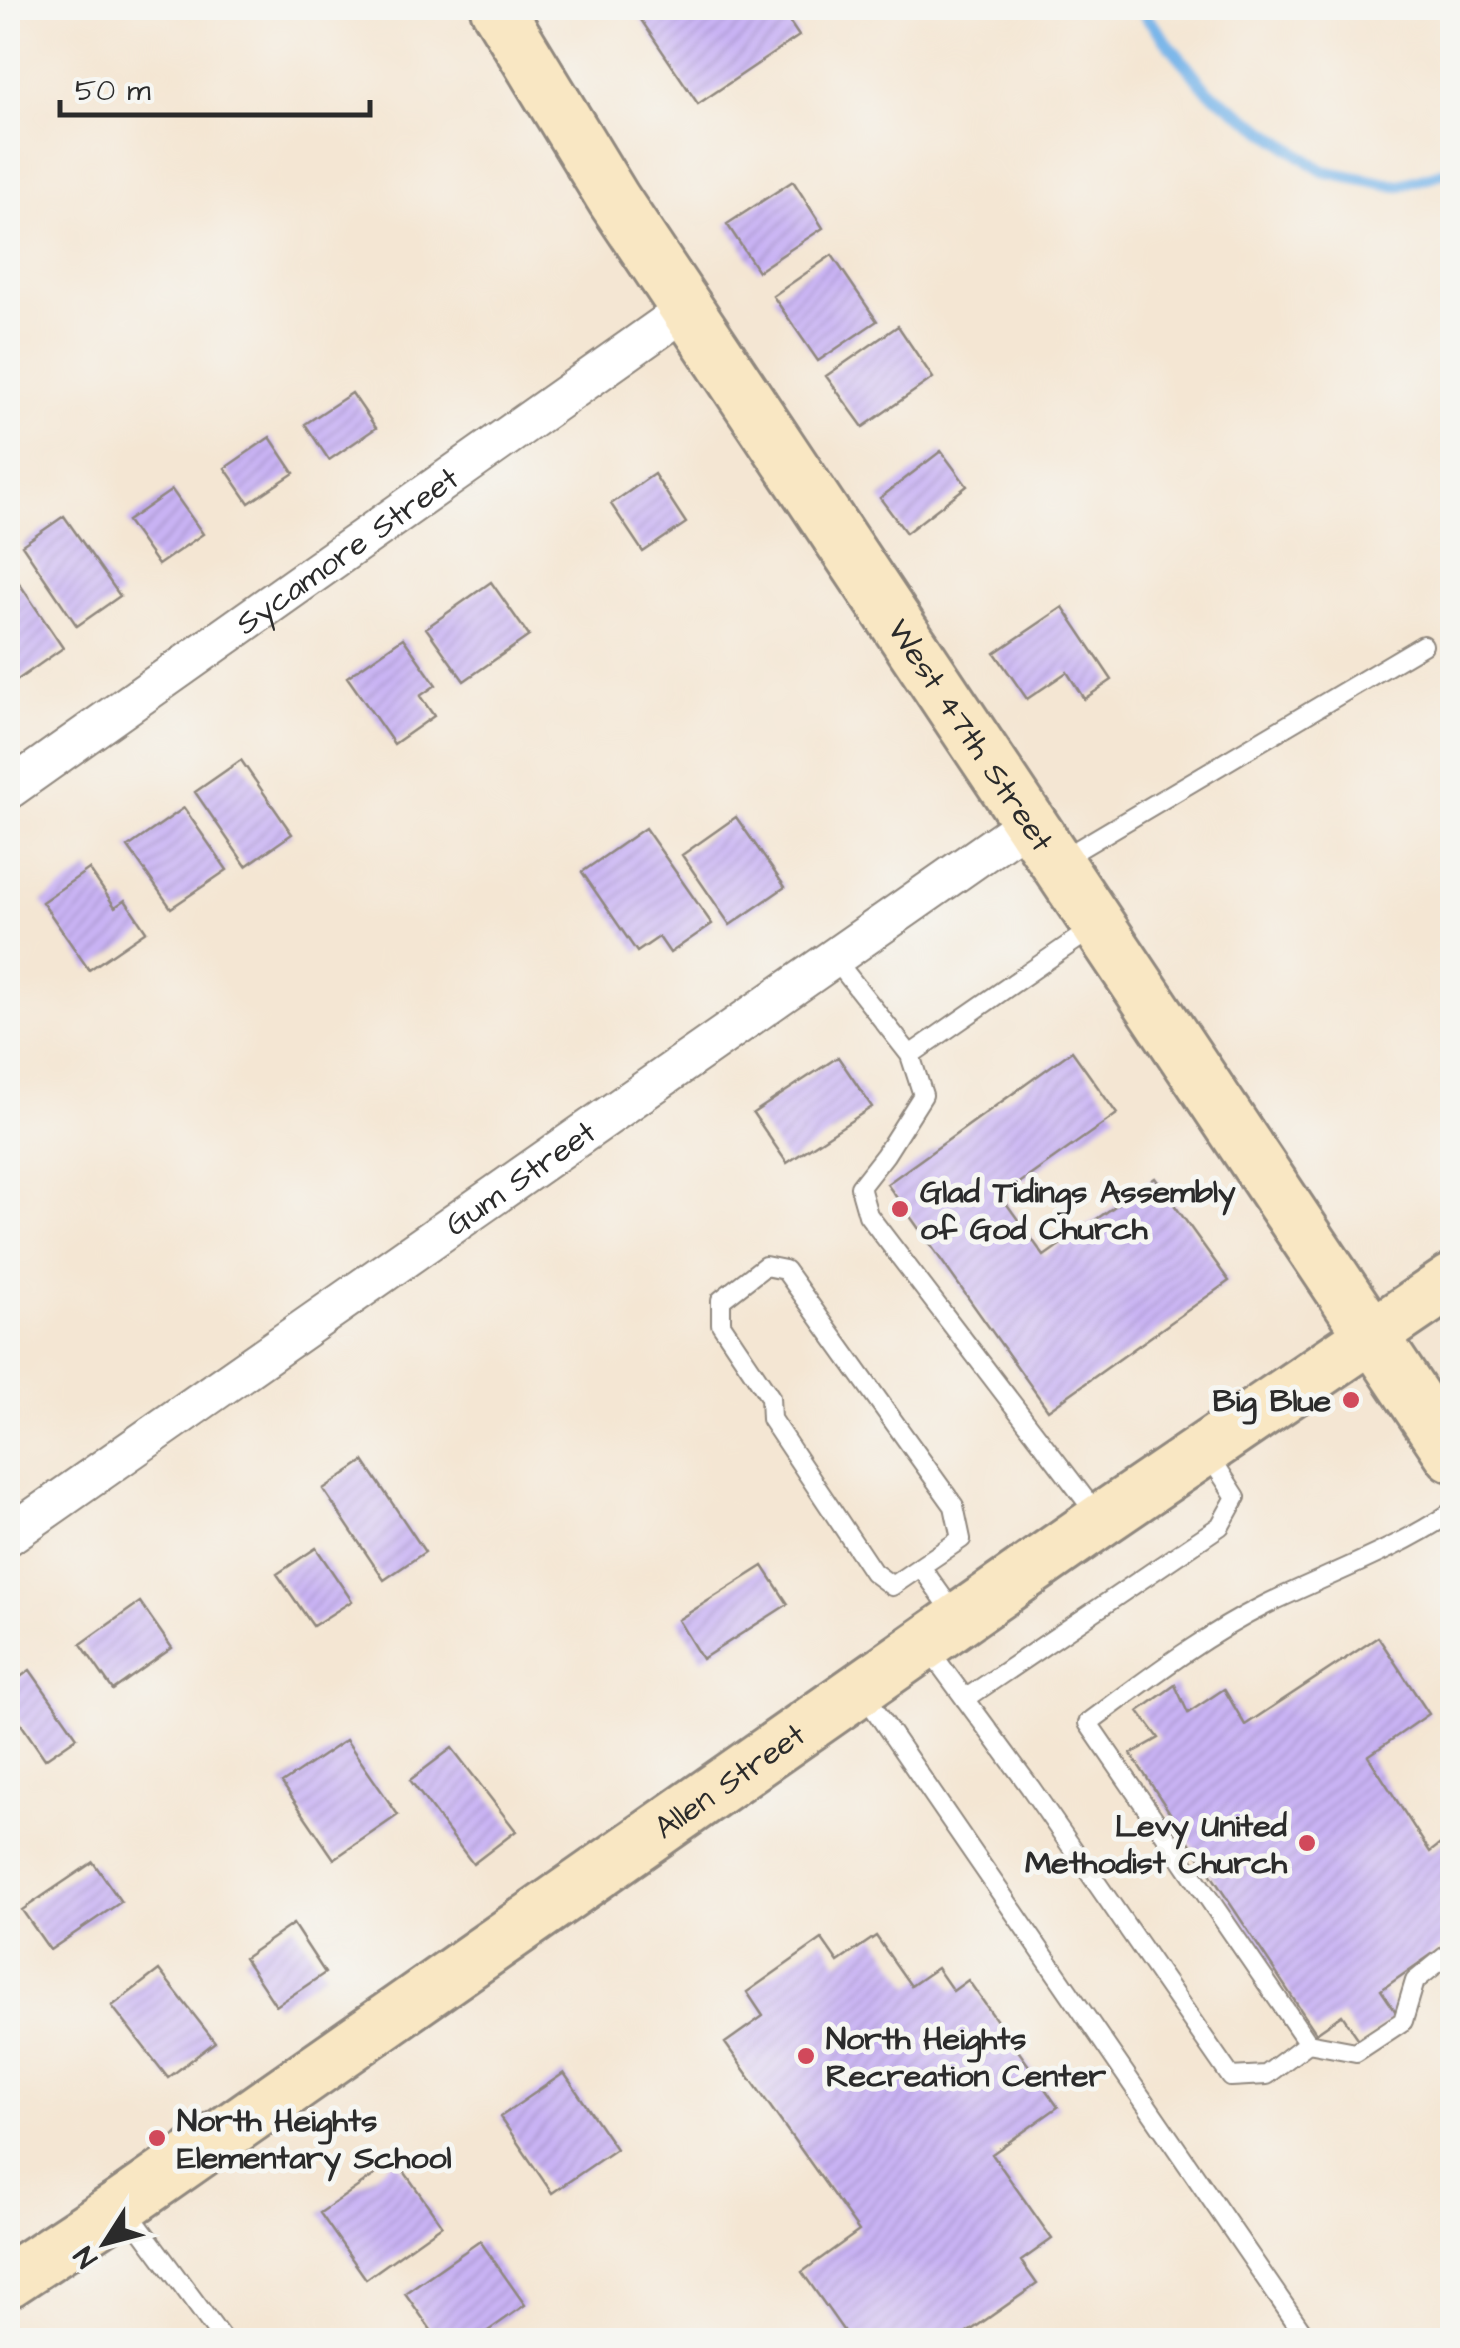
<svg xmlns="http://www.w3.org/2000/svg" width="1460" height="2348" font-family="'Architects Daughter',sans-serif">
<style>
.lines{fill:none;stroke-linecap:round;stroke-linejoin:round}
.stream{stroke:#76b4e9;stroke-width:12}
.building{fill:url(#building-hatch)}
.lane-casing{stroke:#90887f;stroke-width:22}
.street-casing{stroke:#90887f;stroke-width:42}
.secondary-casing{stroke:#90887f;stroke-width:58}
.lane{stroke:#fff;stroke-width:18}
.street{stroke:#fff;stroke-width:38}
.secondary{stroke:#f9e7c3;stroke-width:52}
.poi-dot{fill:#d1495b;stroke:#f6f6f2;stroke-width:4}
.labels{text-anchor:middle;stroke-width:10;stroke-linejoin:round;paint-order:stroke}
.street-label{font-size:32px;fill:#2b2b2b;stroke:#f6f6f2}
.poi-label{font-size:32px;font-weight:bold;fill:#2b2b2b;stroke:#f6f6f2;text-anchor:start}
</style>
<defs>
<pattern id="building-hatch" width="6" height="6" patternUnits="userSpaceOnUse" patternTransform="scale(2.5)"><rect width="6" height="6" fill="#c9b3f4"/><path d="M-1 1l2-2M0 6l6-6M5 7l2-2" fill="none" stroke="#ad9ad1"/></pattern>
</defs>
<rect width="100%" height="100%" fill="#f6f6f2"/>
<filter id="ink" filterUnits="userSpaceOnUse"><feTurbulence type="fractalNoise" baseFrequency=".01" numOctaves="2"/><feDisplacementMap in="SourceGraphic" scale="20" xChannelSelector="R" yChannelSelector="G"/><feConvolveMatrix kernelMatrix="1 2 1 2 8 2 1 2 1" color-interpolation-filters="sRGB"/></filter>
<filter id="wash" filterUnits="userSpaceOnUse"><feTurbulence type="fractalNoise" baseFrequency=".0048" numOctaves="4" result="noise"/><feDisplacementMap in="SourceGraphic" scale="40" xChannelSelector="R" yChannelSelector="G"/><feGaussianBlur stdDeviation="2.25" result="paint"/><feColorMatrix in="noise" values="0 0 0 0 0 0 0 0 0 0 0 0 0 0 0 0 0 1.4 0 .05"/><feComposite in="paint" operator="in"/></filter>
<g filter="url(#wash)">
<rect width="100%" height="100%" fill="#f4e6d3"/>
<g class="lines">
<path class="stream" d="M1139 8 1207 90 1323 171 1397 186 1452 170"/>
</g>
<g id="blocks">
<path class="building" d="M633 8H780L799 36 698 104Z
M793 181 823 228 758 271 727 224Z
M832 255 877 321 818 361 773 296Z
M898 326 933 378 863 427 826 376Z
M352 393 376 428 329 460 305 424Z
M270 437 294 473 249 503 225 468Z
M941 451 967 486 906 533 880 498Z
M654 474 686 523 643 552 611 504Z
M172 490 203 534 158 565 127 521Z
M64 516 120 596 77 626 22 545Z
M491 582 529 636 464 681 426 628Z
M19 583 63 648 16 681 8 669V591Z
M1063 607 1112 680 1084 699 1067 672 1027 699 995 653Z
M403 638 436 685 420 696 434 716 394 744 347 677Z
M241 760 292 834 246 866 195 792Z
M184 808 227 870 171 908 128 847Z
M736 817 785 887 730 925 682 855Z
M645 828 712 924 670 953 659 937 637 952 582 872Z
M89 869 115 907 125 900 146 931 89 970 42 902Z
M1072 1051 1117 1114 1001 1196 1044 1256 1155 1178 1229 1281 1048 1410 887 1184Z
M838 1057 872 1107 787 1163 753 1113Z
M364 1461 425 1552 384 1580 323 1489Z
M316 1548 352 1601 313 1626 277 1574Z
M763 1566 788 1604 702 1659 678 1620Z
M140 1602 172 1648 113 1690 81 1644Z
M1378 1637 1429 1714 1368 1756 1430 1852 1452 1835V1940L1381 1990 1398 2015 1360 2041 1342 2015 1316 2033 1131 1754 1159 1738 1139 1711 1175 1685 1188 1713 1224 1689 1245 1725Z
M30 1670 77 1737 45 1759 8 1705V1686Z
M346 1740 398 1815 334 1859 282 1783Z
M452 1748 516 1831 473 1864 410 1780Z
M93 1862 121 1902 50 1950 22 1910Z
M293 1924 325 1973 276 2006 244 1958Z
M876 1936 911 1986 937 1968 953 1991 968 1980 1058 2107 992 2154 1052 2239 1021 2261 1037 2284 957 2340H850L802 2272 859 2231 725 2043 763 2016 747 1992 822 1939 838 1962Z
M159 1970 215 2042 168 2078 112 2006Z
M564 2073 616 2149 552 2193 500 2117Z
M396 2160 442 2225 366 2279 320 2213Z
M480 2241 525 2305 475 2340H438L405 2293Z"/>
</g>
</g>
<g filter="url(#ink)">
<use href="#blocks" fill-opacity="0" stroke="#90887f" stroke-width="2.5"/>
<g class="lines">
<defs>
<path id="lane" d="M1062 859 1423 645
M834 958 910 1055 923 1095 885 1155 860 1187 868 1215 1098 1516
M910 1055 1093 928
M765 1266 785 1270 954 1506 961 1539 892 1586 873 1572 771 1419 770 1397 721 1324V1300Z
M1452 1512C1394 1551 1329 1574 1267 1604 1203 1636 1146 1680 1088 1723L1308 2043 1356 2052 1403 2021 1415 1981 1452 1951
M921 1567 956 1616
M927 1647 1030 1787 1231 2077 1266 2075 1308 2043
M864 1694 1308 2340
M965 1699 1220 1526 1236 1497 1207 1452
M126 2209 223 2340"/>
<g id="street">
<path id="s1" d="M8 790 687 309"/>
<path id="s2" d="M8 1536 1031 820"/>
</g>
<g id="secondary">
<path id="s3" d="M497 8 614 200 1452 1455"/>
<path id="s4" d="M8 2281 123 2205 1101 1520 1452 1281"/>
</g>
</defs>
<use href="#lane" class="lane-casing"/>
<use href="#street" class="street-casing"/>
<use href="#secondary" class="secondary-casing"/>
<use href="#lane" class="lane"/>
<use href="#street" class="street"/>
<use href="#secondary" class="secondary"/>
</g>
</g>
<g class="poi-dot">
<circle cx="900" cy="1209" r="10"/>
<circle cx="1351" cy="1400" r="10"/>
<circle cx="1307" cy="1843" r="10"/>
<circle cx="806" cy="2056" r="10"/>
<circle cx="157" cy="2138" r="10"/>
</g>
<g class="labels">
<g class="street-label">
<text dy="11" stroke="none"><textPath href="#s1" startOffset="415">Sycamore Street</textPath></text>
<text dy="11" stroke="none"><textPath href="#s3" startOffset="868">West 47th Street</textPath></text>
<text dy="11" stroke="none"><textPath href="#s2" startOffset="625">Gum Street</textPath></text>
<text dy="11" stroke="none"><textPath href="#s4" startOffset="878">Allen Street</textPath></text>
</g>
<g class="poi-label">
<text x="920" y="1202">Glad Tidings Assembly<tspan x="920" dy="37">of God Church</tspan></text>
<text x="1331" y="1411" text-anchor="end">Big Blue</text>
<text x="1287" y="1836" text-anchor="end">Levy United<tspan x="1287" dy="37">Methodist Church</tspan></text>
<text x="826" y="2049">North Heights<tspan x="826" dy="37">Recreation Center</tspan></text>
<text x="177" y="2131">North Heights<tspan x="177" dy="37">Elementary School</tspan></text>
</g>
</g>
<rect width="1460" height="2348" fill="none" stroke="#f6f6f2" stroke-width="40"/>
<g transform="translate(105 2243) rotate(234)" stroke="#f6f6f2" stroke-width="8" paint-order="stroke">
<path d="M0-8L18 38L0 25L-18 38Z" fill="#2b2b2b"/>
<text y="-15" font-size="28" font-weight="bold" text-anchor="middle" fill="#2b2b2b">N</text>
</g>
<path d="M60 100v15h310v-15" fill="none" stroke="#2b2b2b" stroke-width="5"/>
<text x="75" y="100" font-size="30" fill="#2b2b2b" stroke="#f6f6f2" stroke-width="8" paint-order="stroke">50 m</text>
</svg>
